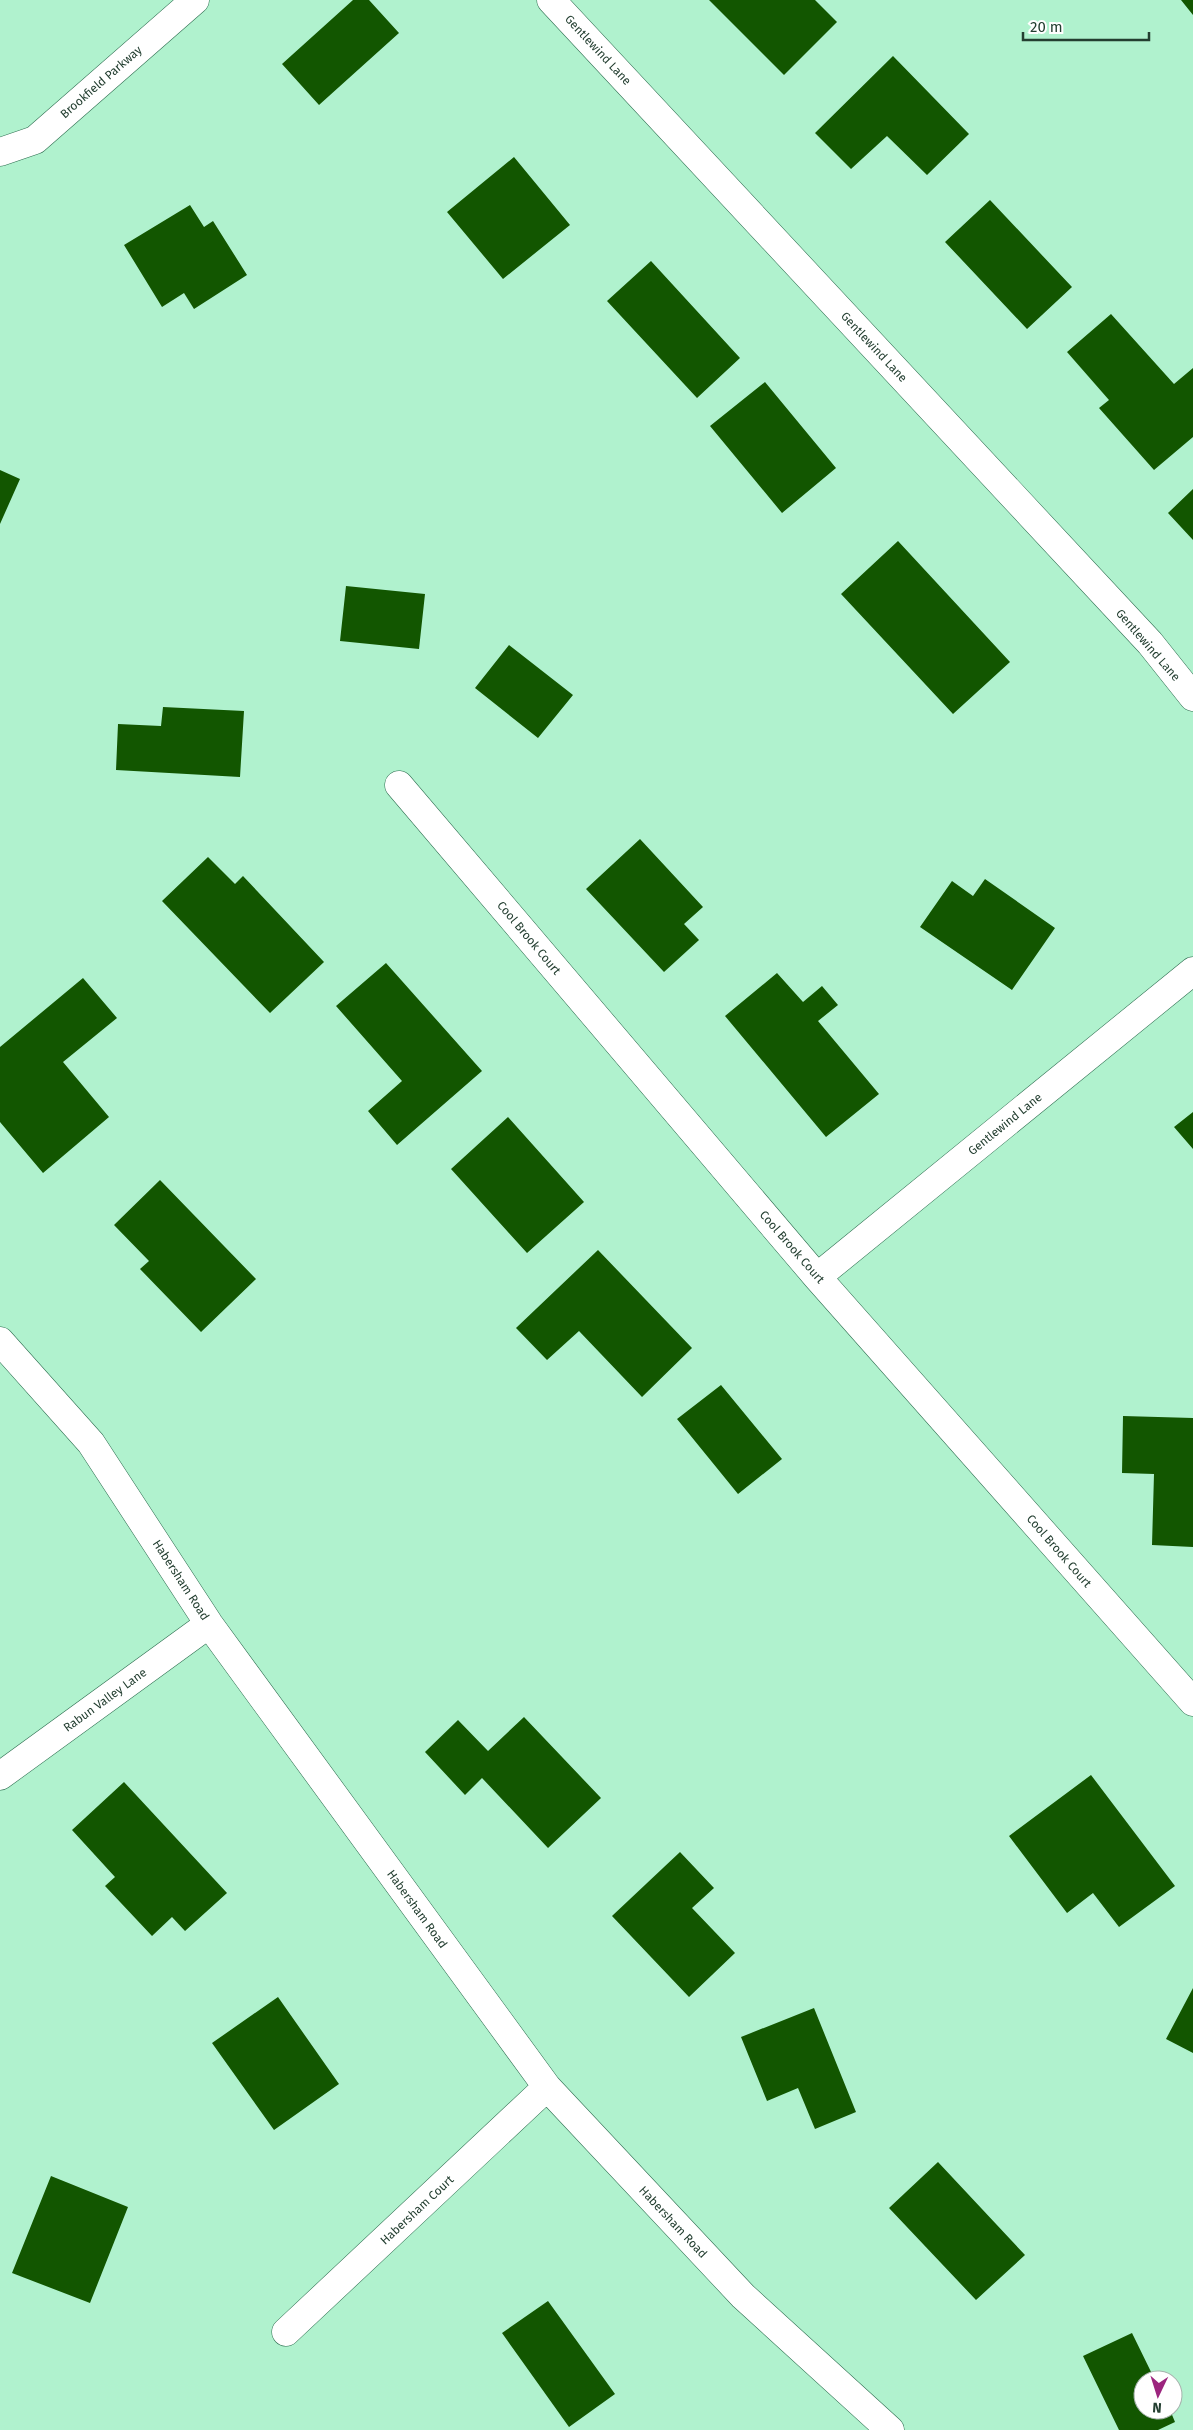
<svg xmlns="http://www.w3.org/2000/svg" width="1193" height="2430" font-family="'Fira Sans',sans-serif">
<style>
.building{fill:#125600}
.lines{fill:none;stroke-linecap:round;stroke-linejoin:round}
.minor-casing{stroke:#2d6d4f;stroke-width:29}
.minor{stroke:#fff;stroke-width:28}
.labels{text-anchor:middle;stroke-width:5;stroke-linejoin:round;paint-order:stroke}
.street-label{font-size:12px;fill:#243f31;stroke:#fff}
</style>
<rect width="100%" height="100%" fill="#b0f2ce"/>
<path class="building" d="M353 0H369L399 33 319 105 282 64Z
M709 0H815L837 22 784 75Z
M1181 0H1193V15Z
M893 56 969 134 927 175 887 136 851 169 815 133Z
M514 157 570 225 503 279 447 212Z
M990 200 1072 287 1027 329 945 242Z
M190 205 204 227 213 221 247 275 194 309 184 293 162 307 124 245Z
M651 261 740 358 697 398 607 301Z
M1111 314 1174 384 1193 368V437L1154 470 1099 408 1109 400 1067 352Z
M765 382 836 468 782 513 710 426Z
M0 470 20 479 0 524Z
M1193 489V540L1168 513Z
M898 541 1010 662 953 714 841 594Z
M346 586 425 594 419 649 340 641Z
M509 645 573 695 538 738 475 688Z
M163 707 244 711 240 777 116 770 118 724 161 726Z
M640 839 703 907 684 924 699 940 664 972 586 889Z
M208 857 235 884 243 876 324 962 270 1013 162 901Z
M985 879 1055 928 1012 990 920 927 952 881 973 896Z
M386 963 482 1071 397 1145 368 1111 402 1081 336 1006Z
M777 973 803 1002 822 986 838 1005 818 1021 879 1094 826 1137 725 1016Z
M83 978 117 1018 63 1062 109 1117 43 1173 0 1122V1047Z
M1193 1112V1149L1174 1127Z
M508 1117 584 1202 527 1253 451 1169Z
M160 1180 256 1279 201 1332 140 1269 149 1261 114 1225Z
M598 1250 692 1348 642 1397 579 1331 547 1360 516 1328Z
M721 1385 782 1459 738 1494 677 1419Z
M1123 1416 1193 1418V1547L1152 1545 1154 1474 1122 1473Z
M524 1717 601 1798 548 1848 482 1778 465 1795 425 1752 458 1720 488 1751Z
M1091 1775 1175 1886 1119 1927 1093 1893 1067 1913 1009 1836Z
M124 1782 227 1893 185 1931 172 1917 152 1936 105 1886 115 1877 72 1830Z
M680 1852 714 1888 692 1908 735 1953 689 1997 612 1916Z
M1193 1988V2053L1166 2039Z
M278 1997 339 2084 274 2130 212 2043Z
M814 2008 856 2112 815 2129 798 2088 767 2101 741 2037Z
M938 2162 1025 2255 976 2300 889 2208Z
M51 2176 128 2207 90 2303 12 2273Z
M548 2301 615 2394 569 2427 502 2333Z
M1132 2333 1155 2380H1143V2410H1170L1175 2422 1158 2430H1119L1083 2356Z"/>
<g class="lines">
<defs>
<path id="minor" d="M551 0 1150 643 1193 697
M0 152 35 140 195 0
M399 785 817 1277 1193 1702
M817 1277 1193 971
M0 1341 91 1443 209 1624 547 2087 743 2296 890 2430
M0 1776 209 1624
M286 2332 547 2087"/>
</defs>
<use href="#minor" class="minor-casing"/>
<use href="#minor" class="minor"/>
</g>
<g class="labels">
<g class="street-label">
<text transform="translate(598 50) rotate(47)" y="4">Gentlewind Lane</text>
<text transform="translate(101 82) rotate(-41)" y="4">Brookfield Parkway</text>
<text transform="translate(874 347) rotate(47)" y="4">Gentlewind Lane</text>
<text transform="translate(1148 645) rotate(49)" y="4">Gentlewind Lane</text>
<text transform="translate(529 938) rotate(50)" y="4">Cool Brook Court</text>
<text transform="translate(1005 1124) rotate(-39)" y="4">Gentlewind Lane</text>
<text transform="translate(792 1247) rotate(49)" y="4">Cool Brook Court</text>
<text transform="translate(1059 1551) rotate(49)" y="4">Cool Brook Court</text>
<text transform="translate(181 1580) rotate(57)" y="4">Habersham Road</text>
<text transform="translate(105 1700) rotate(-36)" y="4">Rabun Valley Lane</text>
<text transform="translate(417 1909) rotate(54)" y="4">Habersham Road</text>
<text transform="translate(417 2210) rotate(-43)" y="4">Habersham Court</text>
<text transform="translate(673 2222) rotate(47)" y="4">Habersham Road</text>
</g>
</g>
<g transform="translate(1158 2395) rotate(184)"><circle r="24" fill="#ffffff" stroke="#a7b2ad"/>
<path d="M0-4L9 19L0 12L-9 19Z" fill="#9c257e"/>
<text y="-8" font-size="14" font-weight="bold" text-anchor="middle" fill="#243f31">N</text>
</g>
<path d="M1023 32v8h126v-8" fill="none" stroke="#243f31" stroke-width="2.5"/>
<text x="1030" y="32" font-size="15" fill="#243f31" stroke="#ffffff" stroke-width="4" paint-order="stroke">20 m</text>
</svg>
